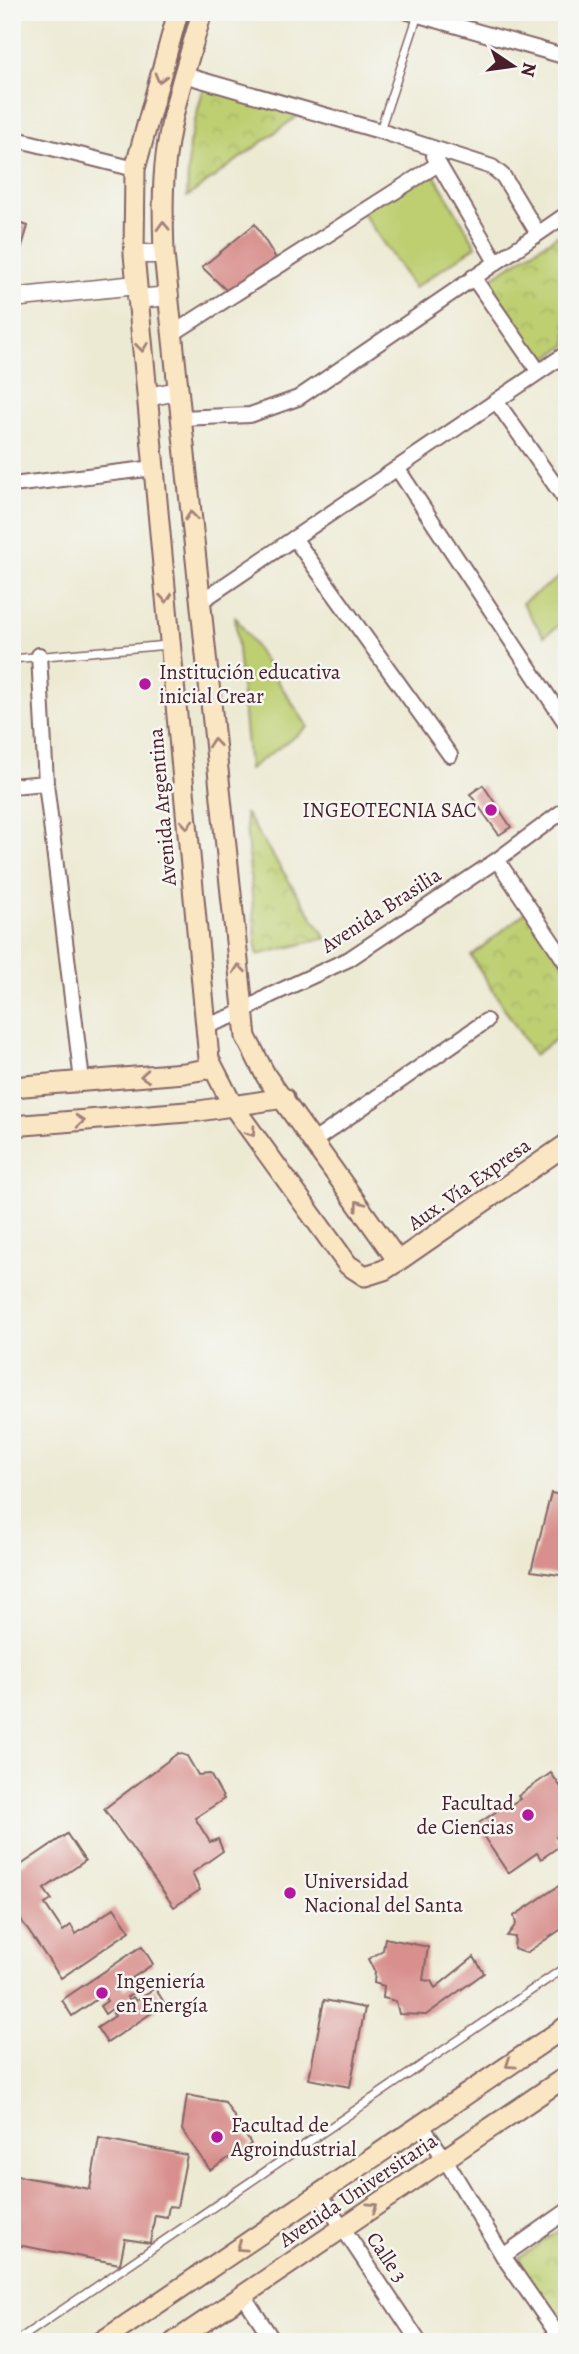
<svg xmlns="http://www.w3.org/2000/svg" width="579" height="2354" font-family="Alegreya,serif">
<style>
.grass{fill:#becf72;stroke:#84774e;stroke-width:2}
.park{fill:url(#park-crowns);stroke:#84774e;stroke-width:2}
.building{fill:#d88f8d}
.lines{fill:none;stroke-linecap:round;stroke-linejoin:round}
.service-casing{stroke:#836666;stroke-width:10}
.minor-casing{stroke:#836666;stroke-width:18}
.tertiary-casing{stroke:#836666;stroke-width:21}
.secondary-casing{stroke:#836666;stroke-width:23}
.service{stroke:#fff;stroke-width:7}
.minor{stroke:#fff;stroke-width:14}
.tertiary{stroke:#fff;stroke-width:18}
.secondary{stroke:#fbe6c4;stroke-width:19}
.oneway{stroke:#a28278}
.poi-dot{fill:#b5179e;stroke:#f6f6f2;stroke-width:2.5}
.labels{text-anchor:middle;stroke-width:5;stroke-linejoin:round;paint-order:stroke}
.poi-label{font-size:21px;fill:#4a1f2b;stroke:#f6f6f2;text-anchor:start}
.street-label{font-size:21px;fill:#4a1f2b;stroke:#f6f6f2}
</style>
<defs>
<pattern id="park-crowns" width="20" height="18" patternUnits="userSpaceOnUse" patternTransform="scale(1.75)"><rect width="20" height="18" fill="#becf72"/><path d="M2 6a3 3 0 1 1 6 0M12 15a3 3 0 1 1 6 0" fill="none" stroke="#a5b163"/></pattern>
</defs>
<rect width="100%" height="100%" fill="#f6f6f2"/>
<filter id="ink" filterUnits="userSpaceOnUse"><feTurbulence type="fractalNoise" baseFrequency=".0143" numOctaves="2"/><feDisplacementMap in="SourceGraphic" scale="14" xChannelSelector="R" yChannelSelector="G"/><feConvolveMatrix kernelMatrix="1 2 1 2 8 2 1 2 1" color-interpolation-filters="sRGB"/></filter>
<filter id="wash" filterUnits="userSpaceOnUse"><feTurbulence type="fractalNoise" baseFrequency=".00686" numOctaves="4" result="noise"/><feDisplacementMap in="SourceGraphic" scale="28" xChannelSelector="R" yChannelSelector="G"/><feGaussianBlur stdDeviation="1.57" result="paint"/><feColorMatrix in="noise" values="0 0 0 0 0 0 0 0 0 0 0 0 0 0 0 0 0 1.4 0 .05"/><feComposite in="paint" operator="in"/></filter>
<g filter="url(#wash)">
<rect width="100%" height="100%" fill="#edead4"/>
<path class="grass" d="M429 166 476 246 414 288 360 209Z
M567 572V620L544 636 522 603Z
M235 616 308 727 249 769Z"/>
<path class="park" d="M204 86 303 112 187 197 189 144Z
M567 229V345L540 362 488 280Z
M245 813 326 938 257 955Z
M528 910 567 969V1031L534 1055 471 956Z
M567 2225V2333H566L516 2260Z"/>
<g id="blocks">
<path class="building" d="M16 222 28 226 20 253 12 251V234Z
M255 224 277 260 229 293 202 267Z
M483 785 511 827 499 835 470 794Z
M551 1493 567 1496V1576L531 1571Z
M178 1753 187 1756 198 1775 210 1774 224 1799 195 1818 210 1842 218 1839 223 1851 192 1873 200 1890 174 1907 104 1809Z
M551 1773 567 1796V1829L556 1837 561 1845 541 1859 537 1853 508 1873 476 1825 509 1803 510 1805 520 1799 518 1796Z
M67 1834 85 1861 44 1889 52 1900 45 1904 63 1931 71 1925 76 1934 114 1908 130 1931 61 1978 12 1907V1871Z
M560 1885 567 1894 566 1926 526 1953 514 1949 515 1937 507 1936 516 1924 514 1916Z
M385 1938 428 1947 423 1980 431 1981 435 1988 474 1957 484 1973 426 2015 399 2014 396 2001 383 1998 384 1986 374 1983 375 1972 368 1959 383 1950Z
M142 1946 153 1964 122 1985 125 1990 132 1985 136 1991 127 1997 129 2000 133 1997 136 2001 155 1988 165 2004 107 2043 97 2028 115 2016 113 2013 118 2010 116 2006 105 2014 100 2006 107 2001 103 1995 72 2016 62 2000Z
M324 2000 365 2008 350 2087 309 2079Z
M187 2095 225 2102 251 2144 210 2170 182 2130Z
M99 2138 187 2155 177 2207 169 2206 167 2217 155 2215 150 2243 125 2239 120 2264 12 2244V2175L90 2189Z"/>
</g>
</g>
<g filter="url(#ink)">
<use href="#blocks" fill-opacity="0" stroke="#836666" stroke-width="2"/>
<g class="lines">
<defs>
<path id="service" d="M380 130 418 15
M12 659 168 645
M15 2342 567 1966"/>
<path id="minor" d="M408 12 560 55 567 51
M184 75 380 131 492 167 503 176 537 232
M12 138 135 169
M434 156 496 262
M473 277 539 372
M172 334 438 164
M496 401 567 502
M181 418 250 415 298 398 567 214
M397 468 567 725
M12 485 155 468
M294 538 450 755
M200 602 567 353
M39 655 46 783 82 1081
M12 786 46 783
M497 860 567 964
M207 1026 243 1012 269 996 349 959 497 860 567 808
M314 1141 486 1021
M421 2125 445 2159 503 2256 563 2342
M320 2194 419 2342
M503 2256 567 2211
M243 2295 274 2342"/>
<path id="tertiary" d="M134 254H164
M12 298 136 285
M137 299 169 296
M147 397 178 391"/>
<path id="secondary" d="M178 12 135 169 134 254 209 1059 233 1106 348 1265 365 1276 384 1270 398 1261 567 1144
M202 12C189 59 172 107 166 156 162 189 163 221 164 254L246 1037 266 1076 398 1261
M12 1087 184 1073 213 1068
M12 1126 199 1111 284 1098
M101 2342 567 2026
M174 2342 567 2076"/>
</defs>
<use href="#service" class="service-casing"/>
<use href="#minor" class="minor-casing"/>
<use href="#tertiary" class="tertiary-casing"/>
<use href="#secondary" class="secondary-casing"/>
<use href="#service" class="service"/>
<use href="#minor" class="minor"/>
<use href="#tertiary" class="tertiary"/>
<use href="#secondary" class="secondary"/>
</g>
<defs><path id="oneway-chevron" d="M-2-3.5L2.5 0L-2 3.5" fill="none" stroke-width="1.6" stroke-linecap="round" stroke-linejoin="round" transform="scale(1.75)"/></defs>
<g class="oneway">
<use href="#oneway-chevron" transform="translate(160 78) rotate(105)"/>
<use href="#oneway-chevron" transform="translate(163 226) rotate(-92)"/>
<use href="#oneway-chevron" transform="translate(142 347) rotate(84)"/>
<use href="#oneway-chevron" transform="translate(191 516) rotate(-96)"/>
<use href="#oneway-chevron" transform="translate(166 598) rotate(85)"/>
<use href="#oneway-chevron" transform="translate(214 743) rotate(-96)"/>
<use href="#oneway-chevron" transform="translate(187 824) rotate(85)"/>
<use href="#oneway-chevron" transform="translate(239 969) rotate(-96)"/>
<use href="#oneway-chevron" transform="translate(145 1076) rotate(176)"/>
<use href="#oneway-chevron" transform="translate(80 1121) rotate(-5)"/>
<use href="#oneway-chevron" transform="translate(251 1132) rotate(54)"/>
<use href="#oneway-chevron" transform="translate(359 1205) rotate(-125)"/>
<use href="#oneway-chevron" transform="translate(510 2064) rotate(146)"/>
<use href="#oneway-chevron" transform="translate(373 2207) rotate(-34)"/>
<use href="#oneway-chevron" transform="translate(241 2247) rotate(146)"/>
</g>
</g>
<g class="poi-dot">
<circle cx="145" cy="684" r="7"/>
<circle cx="491" cy="810" r="7"/>
<circle cx="528" cy="1815" r="7"/>
<circle cx="290" cy="1893" r="7"/>
<circle cx="102" cy="1993" r="7"/>
<circle cx="217" cy="2137" r="7"/>
</g>
<g class="labels">
<g class="poi-label">
<text x="159" y="679">Institución educativa<tspan x="159" dy="24">inicial Crear</tspan></text>
<text x="477" y="817" text-anchor="end">INGEOTECNIA SAC</text>
<text x="514" y="1810" text-anchor="end">Facultad<tspan x="514" dy="24">de Ciencias</tspan></text>
<text x="304" y="1888">Universidad<tspan x="304" dy="24">Nacional del Santa</tspan></text>
<text x="116" y="1988">Ingeniería<tspan x="116" dy="24">en Energía</tspan></text>
<text x="231" y="2132">Facultad de<tspan x="231" dy="24">Agroindustrial</tspan></text>
</g>
<g class="street-label">
<text transform="translate(162 807) rotate(-95)" y="7">Avenida Argentina</text>
<text transform="translate(381 910) rotate(-33)" y="7">Avenida Brasilia</text>
<text transform="translate(469 1184) rotate(-35)" y="7">Aux. Vía Expresa</text>
<text transform="translate(358 2190) rotate(-34)" y="7">Avenida Universitaria</text>
<text transform="translate(387 2257) rotate(56)" y="7">Calle 3</text>
</g>
</g>
<rect width="579" height="2354" fill="none" stroke="#f6f6f2" stroke-width="42"/>
<g transform="translate(513 66) rotate(103)" stroke="#f6f6f2" stroke-width="5" paint-order="stroke">
<path d="M0-5L12 26L0 18L-12 26Z" fill="#4a1f2b"/>
<text y="-10" font-size="19" font-weight="bold" text-anchor="middle" fill="#4a1f2b">N</text>
</g>
</svg>
